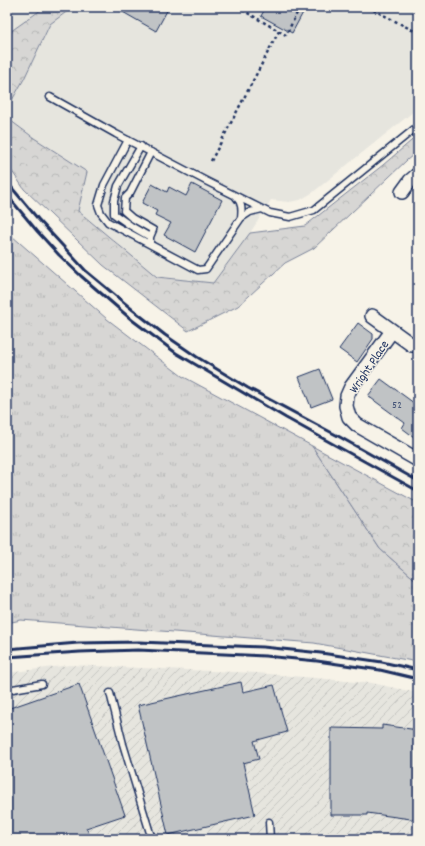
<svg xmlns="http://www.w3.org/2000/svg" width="425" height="846" font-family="Dekko,sans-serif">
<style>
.built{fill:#e6e5de}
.industrial{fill:url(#industrial-furrows)}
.grass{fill:url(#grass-tufts);stroke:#798299}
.forest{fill:url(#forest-crowns);stroke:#798299}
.building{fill:#c0c3c5;stroke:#1b2f5e}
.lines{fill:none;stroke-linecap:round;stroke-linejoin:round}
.lane-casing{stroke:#1b2f5e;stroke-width:9}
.street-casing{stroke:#1b2f5e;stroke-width:16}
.path{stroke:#1b2f5e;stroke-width:2.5;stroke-dasharray:3 3;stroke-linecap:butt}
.lane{stroke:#f7f3e8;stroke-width:6}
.street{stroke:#f7f3e8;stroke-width:13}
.rail{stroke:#1b2f5e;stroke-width:3}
.labels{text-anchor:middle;stroke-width:3;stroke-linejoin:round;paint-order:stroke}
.number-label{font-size:11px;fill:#445478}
.street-label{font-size:13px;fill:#1b2f5e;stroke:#f7f3e8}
</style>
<defs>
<pattern id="industrial-furrows" width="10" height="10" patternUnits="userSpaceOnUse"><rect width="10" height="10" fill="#e6e5de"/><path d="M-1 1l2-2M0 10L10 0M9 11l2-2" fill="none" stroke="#c5c5c1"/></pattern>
<pattern id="grass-tufts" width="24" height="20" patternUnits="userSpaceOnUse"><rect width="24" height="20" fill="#d7d6d4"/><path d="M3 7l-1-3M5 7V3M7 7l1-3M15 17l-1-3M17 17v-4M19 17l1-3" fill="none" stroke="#b8b8b8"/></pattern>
<pattern id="forest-crowns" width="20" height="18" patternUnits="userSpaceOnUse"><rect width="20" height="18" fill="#d7d6d4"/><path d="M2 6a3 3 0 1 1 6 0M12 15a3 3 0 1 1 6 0" fill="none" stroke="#b8b8b8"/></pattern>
</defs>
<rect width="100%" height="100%" fill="#f7f3e8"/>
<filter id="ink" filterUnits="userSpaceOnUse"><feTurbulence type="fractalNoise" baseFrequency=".025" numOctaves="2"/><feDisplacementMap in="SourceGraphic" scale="8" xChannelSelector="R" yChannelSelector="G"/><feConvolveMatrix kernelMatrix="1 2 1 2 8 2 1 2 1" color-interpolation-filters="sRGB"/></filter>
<g filter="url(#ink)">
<path class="built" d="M7 7H45L7 34Z
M59 7H418V108L312 193 300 200 289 202 271 200 250 233 213 283 157 277 78 211 34 138 7 118V109Z"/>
<path class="industrial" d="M70 665 257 673 326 679 365 683 367 682 418 693V839H7V673Z"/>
<path class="grass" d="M7 229 12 236 107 319 182 376 312 446 380 549 418 582V662L314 643 21 620 7 623Z"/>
<path class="forest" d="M45 7H73L50 24 24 79 7 109V34Z
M7 118 34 138 87 172 78 211 157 277 213 283 250 233 305 226 383 165 418 135V151L407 160 314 248 285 263 238 306 188 331 103 265 24 189 7 164Z
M312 446 418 503V582L380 549Z"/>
<path class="building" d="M114 7H169L156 31Z
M266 7H306L292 33 261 16Z
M152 184 167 192 169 187 186 196 192 184 222 200 195 252 164 235 171 223 155 215 157 211 142 203Z
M358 323 373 334V339L357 362 339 349Z
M320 369 332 399 311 407 299 377Z
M381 379 418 406V440L402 428 405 423 368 396Z
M241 682 243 692 274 685 287 732 254 741 259 759 243 763 255 815 168 835 138 705Z
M79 684 125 815 86 828 92 839H7V709Z
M382 725 418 730V820L367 813V815H331V728L382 729Z"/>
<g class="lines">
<defs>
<path id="lane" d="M50 97 116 134 206 181 270 213 290 217 314 210 418 126
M128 140 104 185 98 205 101 213 108 222 198 270 206 269 241 218 250 212 262 209
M141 146 118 186 114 201V214L131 226 150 237V244
M236 197C242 203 242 209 241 218
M150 237 153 230 132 218 124 211 125 198 130 193 151 152
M7 690 42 684
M110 693 123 744 150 833 153 839
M269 822 270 839"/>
<path id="street" d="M402 192 410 181 418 174
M372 316 412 345
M392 331 351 387 347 396 346 406 349 417 357 425 418 460"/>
</defs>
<use href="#lane" class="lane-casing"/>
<use href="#street" class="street-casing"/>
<path class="path" d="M237 7 286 35 300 7
M368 7 418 33
M211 161 279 31"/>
<use href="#lane" class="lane"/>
<use href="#street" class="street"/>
<path class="rail" d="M7 182 38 219 86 271 133 310 165 335 197 357 248 388 338 436 418 481
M7 195 37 231 59 255 81 276 132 320 176 353 286 418 418 491
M7 649 78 643 139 642 263 647 321 653 382 662 418 670
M7 657 80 652 138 650 265 656 317 661 380 670 418 679"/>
</g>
</g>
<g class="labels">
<g class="number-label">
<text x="397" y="408">52</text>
</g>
<g class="street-label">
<text transform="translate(368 366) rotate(-56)" y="5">Wright Place</text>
</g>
</g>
<rect width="425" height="846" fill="none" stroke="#f7f3e8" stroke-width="24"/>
<rect x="12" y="12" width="401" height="822" fill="none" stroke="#1b2f5e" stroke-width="1.5" filter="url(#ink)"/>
</svg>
